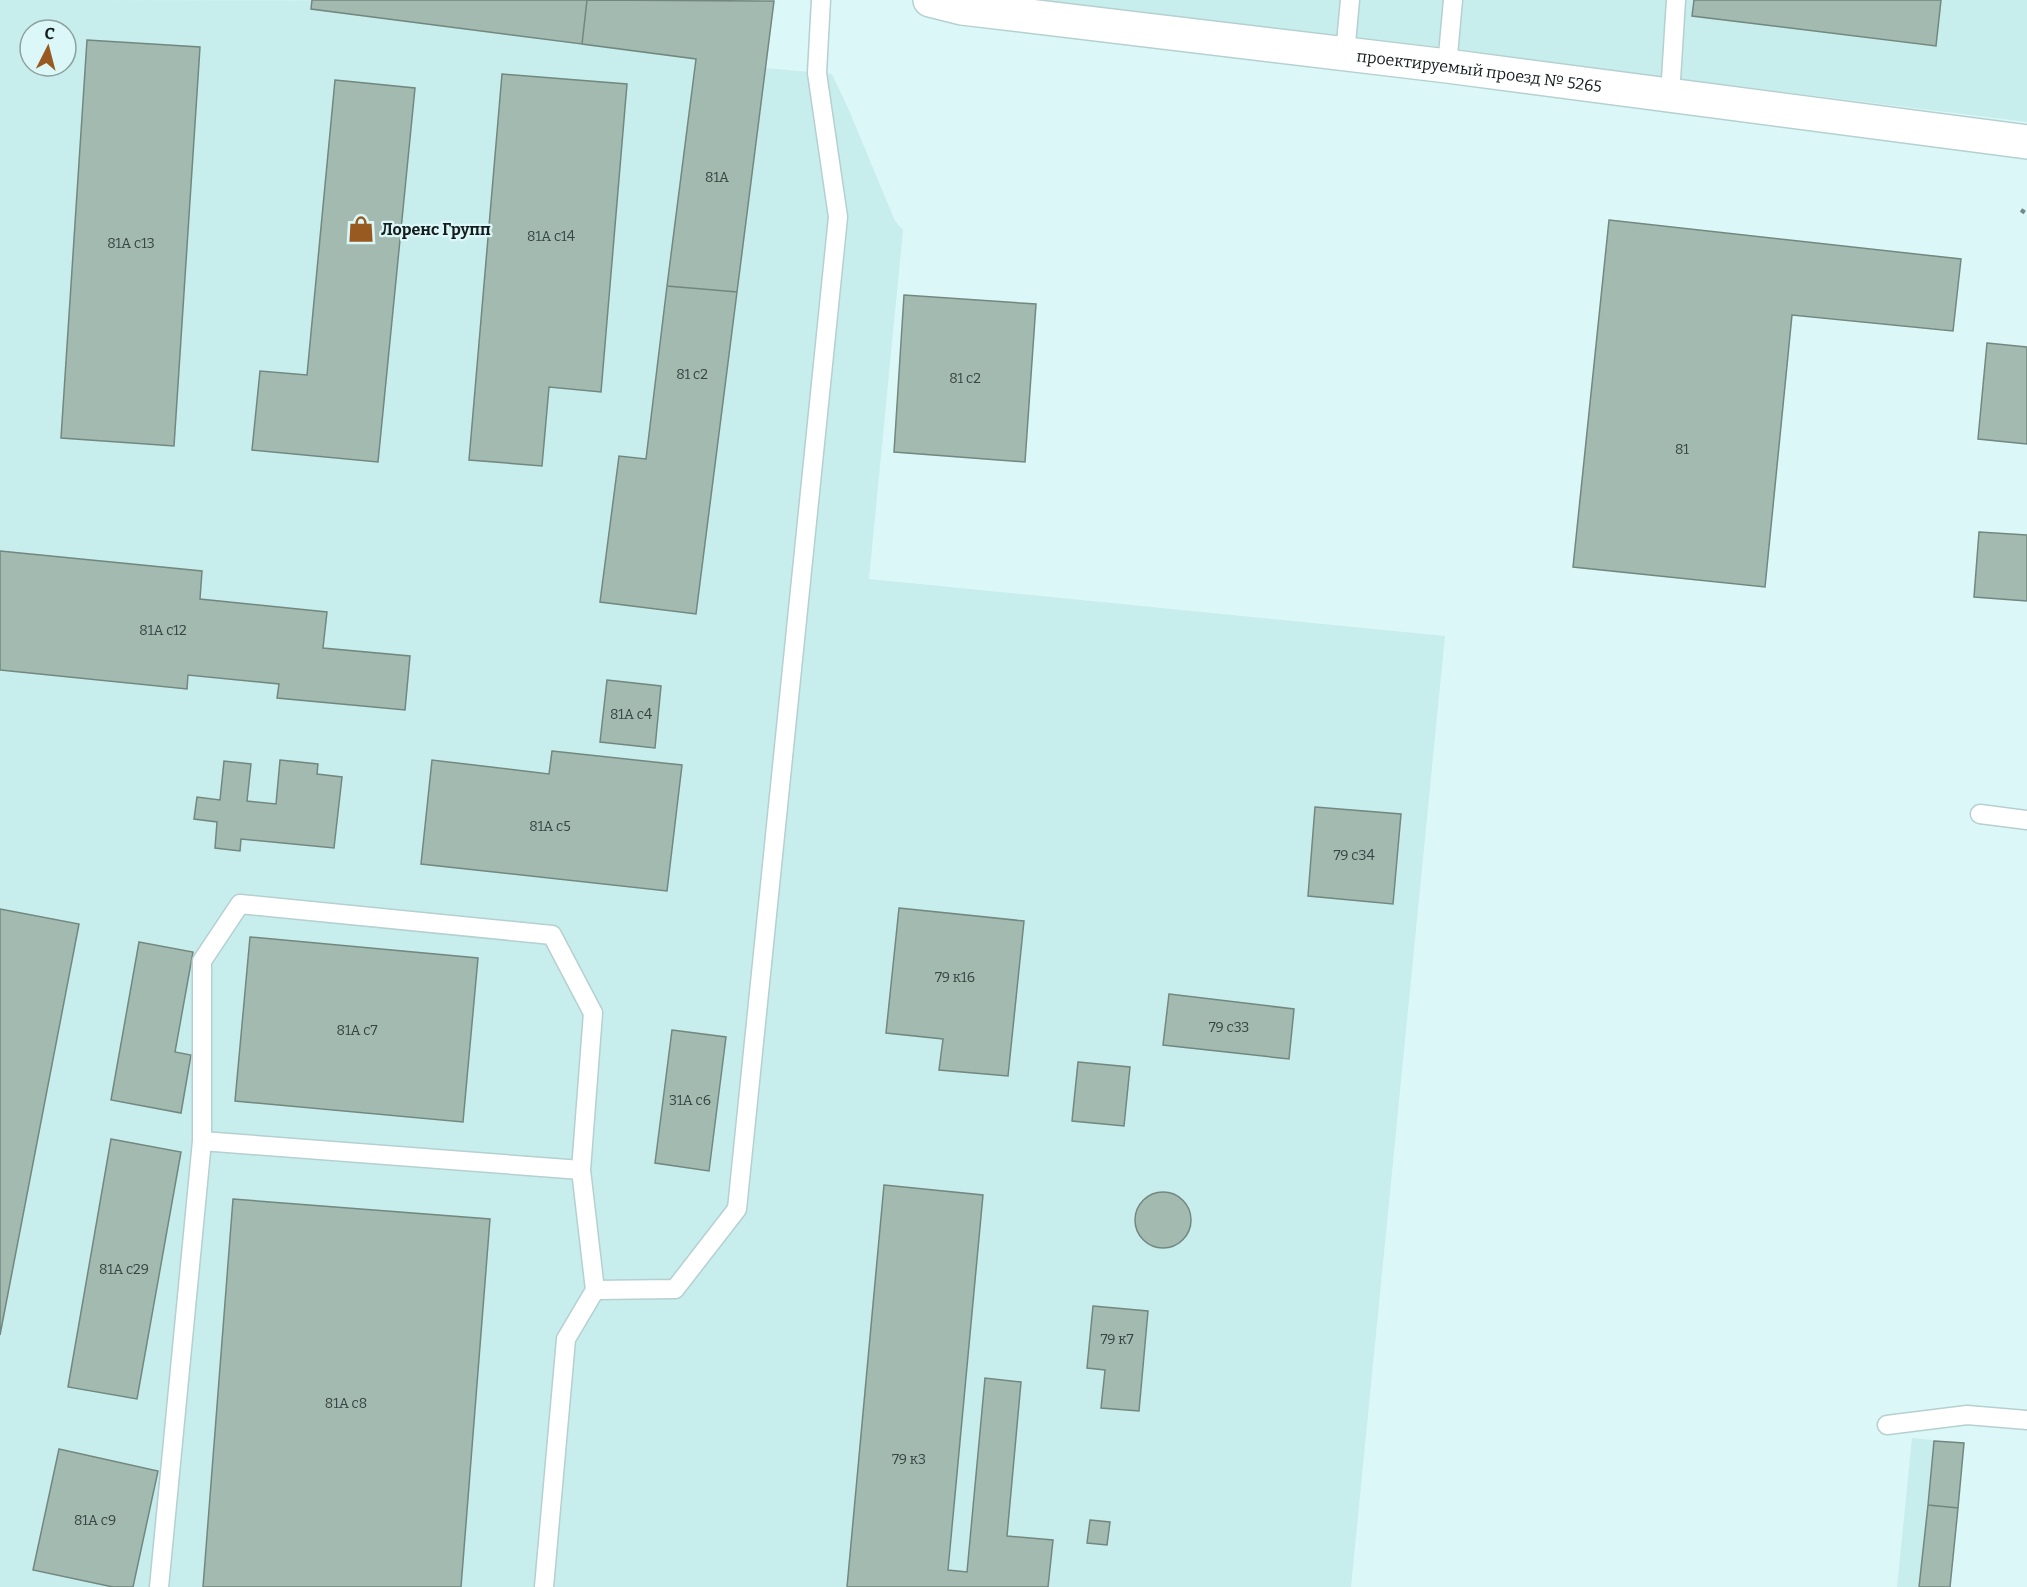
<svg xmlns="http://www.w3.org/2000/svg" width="2027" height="1587" font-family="Bitter,serif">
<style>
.built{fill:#c8eded;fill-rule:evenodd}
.building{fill:#a3bab1;stroke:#72887f;stroke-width:1.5}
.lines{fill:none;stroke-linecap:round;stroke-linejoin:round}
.service-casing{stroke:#b5d0d0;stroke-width:21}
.minor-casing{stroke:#b5d0d0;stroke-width:36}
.path{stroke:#758888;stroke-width:4;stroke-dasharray:4.5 4.5;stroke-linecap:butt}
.service{stroke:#fff;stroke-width:18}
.minor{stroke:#fff;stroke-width:33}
.labels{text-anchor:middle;stroke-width:4.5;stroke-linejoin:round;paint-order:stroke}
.number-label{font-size:14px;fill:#374442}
.street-label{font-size:16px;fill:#131d1d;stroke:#dcf7f8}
.poi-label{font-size:16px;font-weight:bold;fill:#131d1d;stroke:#dcf7f8;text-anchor:start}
</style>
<rect width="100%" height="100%" fill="#dcf7f8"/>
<path class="built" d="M0 0 774 1 766 68 832 74 848 108 895 221 903 230 869 579 1445 636 1351 1587H0ZM30 30H66V66H30Z
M1040 0H2027V122Z
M1912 1438 1964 1443 1950 1587H1897Z"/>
<path class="building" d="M312 0H587L582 44 311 9Z
M587 0 774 1 737 292 667 286 696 59 582 44Z
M1694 0H1941L1936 46 1692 16Z
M87 40 200 47 174 446 61 438Z
M502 74 627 84 601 392 549 387 542 466 469 460Z
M335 80 415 88 378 462 252 450 260 371 307 375Z
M1609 220 1961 259 1953 331 1792 315 1765 587 1573 567Z
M667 286 737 292 696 614 600 602 619 456 646 459Z
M904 295 1036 304 1025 462 894 452Z
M1987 343 2027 347V444L1978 439Z
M1979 532 2027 535V601L1974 597Z
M0 551 202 571 200 599 327 612 323 648 410 656 405 710 277 698 279 684 188 675 187 689 0 670Z
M607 680 661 686 655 748 600 742Z
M552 751 682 765 667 891 421 864 432 760 549 774Z
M280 760 318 764 317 774 342 777 334 848 241 839 240 851 215 848 217 822 194 819 197 797 220 800 224 761 251 764 247 801 276 804Z
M1315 807 1401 814 1393 904 1308 896Z
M899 908 1024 921 1008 1076 939 1070 943 1039 886 1033Z
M0 909 79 924 0 1335Z
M250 937 478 958 463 1122 235 1101Z
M139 942 193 952 175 1052 191 1055 181 1113 111 1100Z
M1169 994 1294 1009 1289 1059 1163 1045Z
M672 1030 726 1037 709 1171 655 1163Z
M1078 1062 1130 1067 1124 1126 1072 1121Z
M111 1139 181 1152 137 1399 68 1387Z
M884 1185 983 1195 948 1570 967 1572 985 1378 1021 1382 1007 1536 1053 1540 1048 1587H847Z
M1135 1220a28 28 0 1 1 56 0a28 28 0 1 1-56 0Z
M233 1199 490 1219 461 1587H203Z
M1093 1306 1148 1311 1139 1411 1101 1408 1105 1370 1087 1368Z
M1934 1441 1964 1443 1958 1508 1928 1505Z
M59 1449 158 1471 133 1587H113L33 1570Z
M1928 1505 1958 1508 1950 1587H1919Z
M1090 1520 1110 1522 1107 1545 1087 1543Z"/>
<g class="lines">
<defs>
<path id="service" d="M1345 54 1350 0
M1447 66 1453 0
M1670 95 1676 0
M1980 814 2027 820
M202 1141 581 1170
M595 1290 675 1289 737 1209 838 217 817 73 821 0
M1887 1425 1967 1415 2027 1420
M159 1587 202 1141V961L240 904 552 935 593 1013 581 1170 595 1290 566 1339 544 1587"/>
<g id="minor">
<path id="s1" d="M930 0 962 8 1447 66 2027 142"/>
</g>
</defs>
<use href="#service" class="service-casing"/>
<use href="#minor" class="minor-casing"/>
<path class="path" d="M2021 210 2027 214"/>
<use href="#service" class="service"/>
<use href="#minor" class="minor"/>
</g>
<defs>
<symbol id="shop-bare" viewBox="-9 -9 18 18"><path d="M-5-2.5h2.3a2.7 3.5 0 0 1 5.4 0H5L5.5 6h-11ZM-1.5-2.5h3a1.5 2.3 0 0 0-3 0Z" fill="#985a20" stroke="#dcf7f8" stroke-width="2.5" paint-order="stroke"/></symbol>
</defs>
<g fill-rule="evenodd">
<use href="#shop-bare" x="342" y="210" width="38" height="38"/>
</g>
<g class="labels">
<g class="number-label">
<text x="717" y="182">81А</text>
<text x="551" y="241">81А с14</text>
<text x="131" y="248">81А с13</text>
<text x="692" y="379">81 с2</text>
<text x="965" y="383">81 с2</text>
<text x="1682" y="454">81</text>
<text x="163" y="635">81А с12</text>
<text x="631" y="719">81А с4</text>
<text x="550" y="831">81А с5</text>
<text x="1354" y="860">79 с34</text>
<text x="955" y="982">79 к16</text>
<text x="1229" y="1032">79 с33</text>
<text x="357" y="1035">81А с7</text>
<text x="690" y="1105">31А с6</text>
<text x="124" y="1274">81А с29</text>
<text x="1117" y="1344">79 к7</text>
<text x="346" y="1408">81А с8</text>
<text x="909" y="1464">79 к3</text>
<text x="95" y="1525">81А с9</text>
</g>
<g class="street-label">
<text dy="6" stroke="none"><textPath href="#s1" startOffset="554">проектируемый проезд № 5265</textPath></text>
</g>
<g class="poi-label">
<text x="381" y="235">Лоренс Групп</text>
</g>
</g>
<g transform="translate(48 48) rotate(6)"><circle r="28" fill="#dcf7f8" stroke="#8ca0a0" stroke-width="1.5"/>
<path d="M0-4.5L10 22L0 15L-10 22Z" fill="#985a20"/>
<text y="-9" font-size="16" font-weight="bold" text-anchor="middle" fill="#131d1d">С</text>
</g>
</svg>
